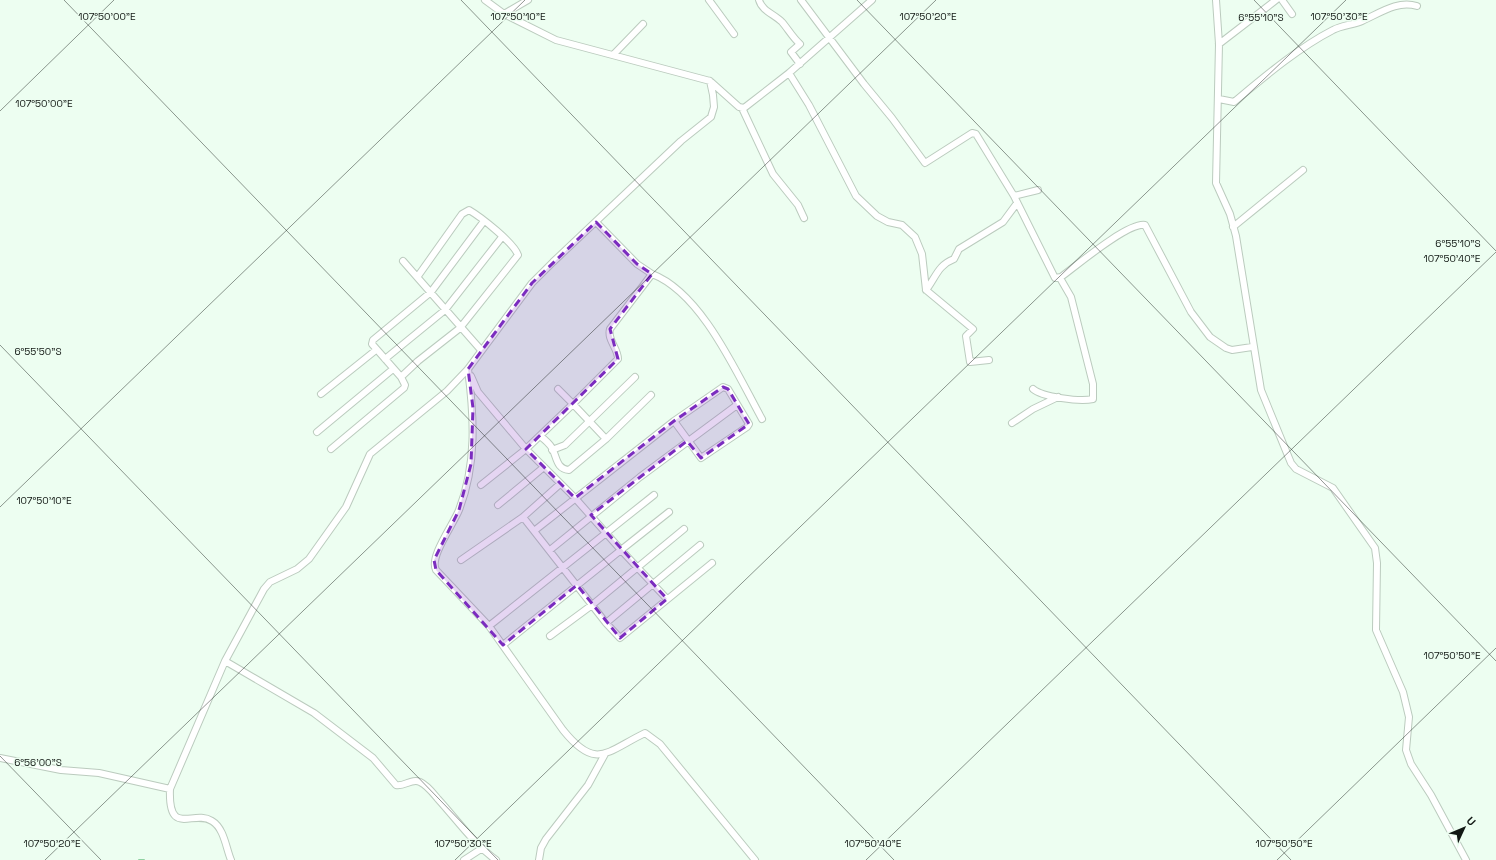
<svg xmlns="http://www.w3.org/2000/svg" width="1496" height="860" font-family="'Space Grotesk',sans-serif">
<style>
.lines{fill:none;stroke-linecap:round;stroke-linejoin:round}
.stream{stroke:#90d2a2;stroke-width:2}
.minor-casing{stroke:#bbcbbe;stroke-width:8}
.minor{stroke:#fff;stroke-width:6}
.marked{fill:#7b2cbf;fill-opacity:0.2;stroke:#7b2cbf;stroke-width:3;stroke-dasharray:8 5;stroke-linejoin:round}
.ticks{fill:none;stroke:#121814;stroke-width:1;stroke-opacity:0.45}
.ticks-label{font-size:10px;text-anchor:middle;fill:#121814;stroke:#edfef1;stroke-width:3;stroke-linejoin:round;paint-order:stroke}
</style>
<rect width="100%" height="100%" fill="#edfef1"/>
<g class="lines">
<path class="stream" d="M139 860H144"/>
<defs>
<path id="minor" d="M709 0 734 34
M759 0C762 11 774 14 782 22 788 29 793 38 800 44L791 52 800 64
M801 0 864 84 892 118 925 163 972 133 976 134 1014 196 1055 278 1061 277C1076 266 1128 222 1145 225L1191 312 1210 337 1226 348 1232 350 1252 347
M1216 0 1219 44 1216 183 1230 214 1236 236 1261 390 1291 463 1296 469 1333 488 1375 548 1377 563 1376 630 1403 692 1409 717 1406 750 1411 764 1431 795 1466 860
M1282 0 1292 14
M504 14 528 0
M1219 44 1276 0
M613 55 643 24
M789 73 809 105 856 196 877 216 888 222 902 225 915 237 922 254 926 290
M710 81 739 107 744 108 789 73 872 0
M1219 99 1234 102C1264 77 1298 48 1333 30 1342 25 1353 25 1362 21 1380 13 1397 0 1417 6
M742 108 773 174 798 205 804 218
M1014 196 1038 190
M596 222 637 264 652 274
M1233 227 1303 170
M403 261 481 350
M418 276 462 214 469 210C481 217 514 243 518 255L460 328 418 361 401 377 372 344 373 340 431 292 484 221
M385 359 445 310 502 237
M989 360 970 362 966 336 973 329 926 290C936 277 938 265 954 259L959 249 1003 222 1017 203
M468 369C474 416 477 464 459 510 453 525 429 557 436 570L489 626 563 730C596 771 606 752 645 733L660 744 755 860
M471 376 478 392 526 449 575 498 621 550 503 645
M1033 389C1042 397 1080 402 1093 399V384L1071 297 1060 278
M321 394 376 350
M1012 423 1033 409 1058 397
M317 432 393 369
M540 436C544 439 549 443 552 448 557 457 556 469 569 470L606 439 651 395
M606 439 573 404 618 359C618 348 607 340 610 329L652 274C702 293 737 374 762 419
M331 449 404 388 405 385 401 377
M552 450 565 445 635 377
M481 485 526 449 573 404 558 389
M498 505 544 467
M523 517 606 623 620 638 712 563
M534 531 674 421 723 387 728 389 749 424 747 427 701 458 674 421
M550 550 640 477 737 405
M461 560 523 517 560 484
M667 599 621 550 669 512
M606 623 700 545
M489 626 654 495
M550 636 592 605 684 529
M225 661 314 713 373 758 396 785C404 787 412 778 420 782 427 785 433 793 438 799 457 820 473 843 496 860
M0 758 61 770 99 773 170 789 225 661 264 589 270 582 297 569 309 559 346 507 370 454 447 391 468 369 532 283 553 262 681 141 711 117 714 107 713 95 710 81 556 40 504 14 485 0
M170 789C168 838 193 809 212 821 224 828 226 848 231 860
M464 860 481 849
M539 860 541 848 546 839 588 785 605 754"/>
</defs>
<use href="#minor" class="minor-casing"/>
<use href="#minor" class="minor"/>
</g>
<path class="marked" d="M596 222 637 264 652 274 610 329 618 359 526 449 575 498 674 421 723 387 728 389 749 424 701 458 687 441 591 515 667 599 620 638 577 585 503 645 436 570 434 560 459 510 471 464 473 408 468 369 532 283Z"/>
<path class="ticks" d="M64 0 894 860M461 0 1291 860M857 0 1496 661M1254 0 1496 251M0 111 114 0M0 345 498 860M0 507 525 0M0 756 101 860M45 860 936 0M455 860 1346 0M866 860 1496 252M1277 860 1496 648"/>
<g class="ticks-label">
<text x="107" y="20">107°50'00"E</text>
<text x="518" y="20">107°50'10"E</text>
<text x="928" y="20">107°50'20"E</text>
<text x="1339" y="20">107°50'30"E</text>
<text x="1261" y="21">6°55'10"S</text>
<text x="44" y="107">107°50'00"E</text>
<text x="1458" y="247">6°55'10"S</text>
<text x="1452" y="262">107°50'40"E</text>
<text x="38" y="355">6°55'50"S</text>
<text x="44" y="504">107°50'10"E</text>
<text x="1452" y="659">107°50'50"E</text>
<text x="38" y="766">6°56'00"S</text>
<text x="52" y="847">107°50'20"E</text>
<text x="463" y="847">107°50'30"E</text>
<text x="873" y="847">107°50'40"E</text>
<text x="1284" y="847">107°50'50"E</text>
</g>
<g transform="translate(1464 828) rotate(46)" stroke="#edfef1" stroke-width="3" paint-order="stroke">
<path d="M0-3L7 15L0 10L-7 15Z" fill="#121814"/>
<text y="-6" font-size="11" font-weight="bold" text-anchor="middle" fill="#121814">U</text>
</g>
</svg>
